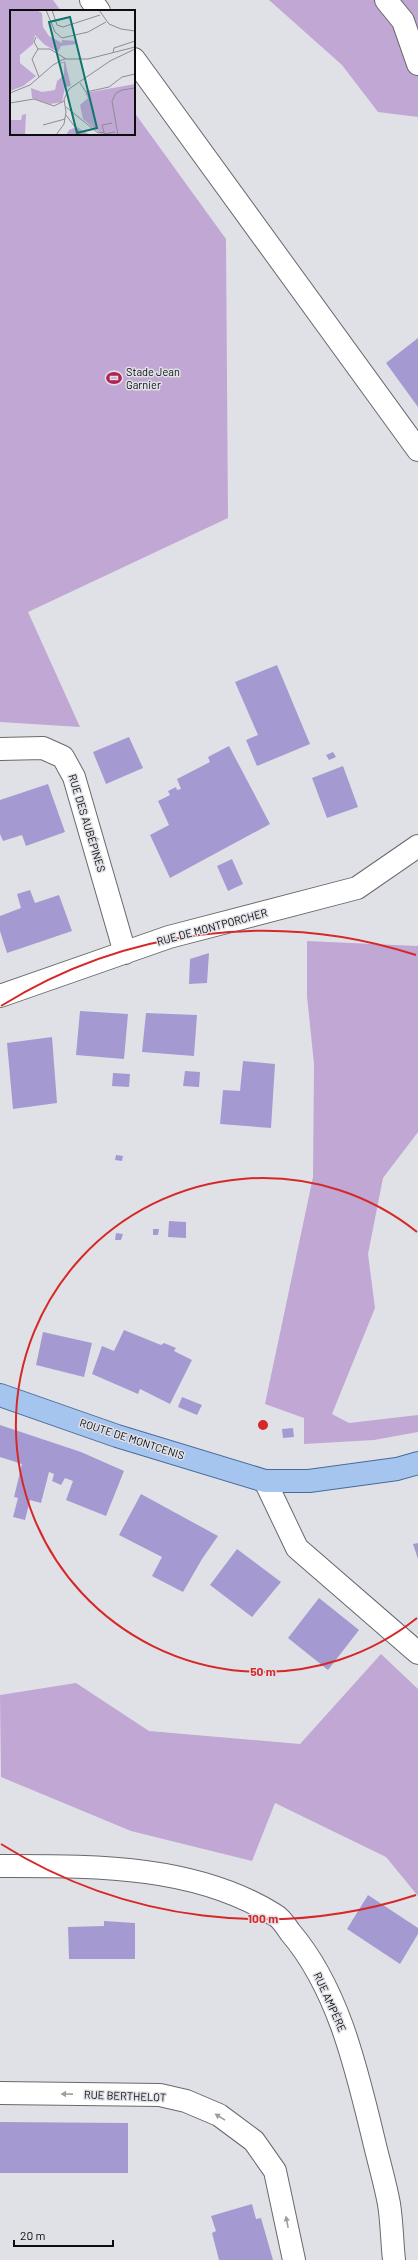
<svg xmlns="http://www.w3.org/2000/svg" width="418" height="2260" font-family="Barlow,sans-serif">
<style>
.green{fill:#c1a7d4}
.building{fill:#a49ad1}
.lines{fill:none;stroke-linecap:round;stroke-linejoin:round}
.minor-casing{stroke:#68696e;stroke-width:24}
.major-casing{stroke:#496b9a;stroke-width:24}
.minor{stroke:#fff;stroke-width:22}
.major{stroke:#a5c5ef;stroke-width:22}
.oneway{fill:#9e9e9f}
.ring{fill:none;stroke:#d62828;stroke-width:2}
.labels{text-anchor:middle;stroke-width:3;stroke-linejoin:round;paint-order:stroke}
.poi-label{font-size:11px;fill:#0d0d0f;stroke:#e0e1e7;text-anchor:start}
.street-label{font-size:11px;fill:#0d0d0f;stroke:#e0e1e7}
.inset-road{fill:none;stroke:#8c8c91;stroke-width:1}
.view{fill:#0f766e;fill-opacity:0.15;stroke:#0f766e;stroke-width:2}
.inset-edge{fill:none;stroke:#0d0d0f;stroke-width:2}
.centre{fill:#d62828;stroke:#e0e1e7;stroke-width:2}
.ring-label{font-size:12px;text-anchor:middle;font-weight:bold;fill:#d62828;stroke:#e0e1e7;stroke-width:3;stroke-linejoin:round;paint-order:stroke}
</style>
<rect width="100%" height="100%" fill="#e0e1e7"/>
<path class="green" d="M0 0H53L61 11H11V134H134V112L226 239 228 518 28 612 80 727 0 722Z
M269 0H418V117L378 112 342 65Z
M307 941 417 946 418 945V1132L383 1178 368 1254 375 1308 332 1414 349 1423 418 1415V1432L374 1440 304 1444V1418L265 1404 313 1177 314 1064 307 996Z
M381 1654 418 1689V1896L386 1857 275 1803 252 1861 131 1831 1 1777 0 1695 76 1683 149 1731 300 1744Z"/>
<path class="building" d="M418 338V407L386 363Z
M277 665 310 744 257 766 246 740 258 735 235 682Z
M129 737 143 768 106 784 93 752Z
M229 746 270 824 170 878 150 835 169 825 158 801 170 795 168 791 176 787 177 790 181 789 177 779 210 762 208 757Z
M333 752 336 757 329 760 326 755Z
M343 766 358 807 327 818 312 778Z
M48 784 65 832 26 846 22 835 3 841 0 834V800Z
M232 859 243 884 228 891 217 866Z
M30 890 35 903 59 895 72 931 7 953 0 931V916L21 908 17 894Z
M209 953 207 983 189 984 190 959Z
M80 1011 128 1014 124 1059 76 1055Z
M146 1013 197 1015 194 1056 142 1052Z
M52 1037 57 1103 13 1109 7 1043Z
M243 1061 275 1064 271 1128 220 1124 223 1090 240 1091Z
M185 1071 200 1072 199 1087 183 1086Z
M113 1073 130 1074 129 1087 112 1086Z
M116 1155 123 1156 122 1161 115 1160Z
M169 1221 186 1222V1238L168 1237Z
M153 1229H159L158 1235H153Z
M116 1233 123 1234 121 1240H115Z
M124 1330 161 1345 164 1343 176 1348 174 1351 192 1360 170 1404 140 1389 138 1394 92 1374 102 1346 114 1351Z
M43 1332 92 1343 84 1377 36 1365Z
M182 1397 202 1405 197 1415 178 1407Z
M0 1425 81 1452 124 1471 106 1516 66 1500 73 1481 65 1478 61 1485 52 1481 54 1474 49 1472 41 1503 30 1500 25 1520 13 1517 18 1498 14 1497 22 1464 0 1457Z
M293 1428 294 1437 283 1438 282 1429Z
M141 1494 218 1536 202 1559 183 1592 152 1576 162 1557 119 1535Z
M418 1543V1559L413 1544Z
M237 1549 281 1582 252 1617 210 1585Z
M319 1598 359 1630 328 1670 288 1638Z
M368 1895 418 1928V1934L400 1964 347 1929Z
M104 1921 135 1923V1959H69L68 1927 104 1926Z
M0 2122 128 2123V2173H0Z
M252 2204 256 2219 261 2218 273 2260H219L212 2233 216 2231 211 2216Z"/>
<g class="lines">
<defs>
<path id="minor" d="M91 0 99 11
M386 0 403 21 418 64
M134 59 418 450
M0 749 43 748 63 757 74 777 125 953
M0 996 169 937 357 888 418 846
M265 1481 297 1548 418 1653
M0 1866C92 1866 194 1864 275 1915 281 1918 286 1926 290 1932 338 1988 356 2067 373 2137 378 2159 385 2182 389 2204 392 2223 392 2242 394 2260
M0 2093 160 2095 186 2101 219 2115 254 2141 275 2171 294 2260"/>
<path id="major" d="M0 1395 117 1436 265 1481H309L397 1469 418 1463"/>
</defs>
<use href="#minor" class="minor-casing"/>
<use href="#major" class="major-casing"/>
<use href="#minor" class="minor"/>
<use href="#major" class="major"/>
</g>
<defs><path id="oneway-solid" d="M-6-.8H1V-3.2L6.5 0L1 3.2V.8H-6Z"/></defs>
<g class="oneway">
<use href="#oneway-solid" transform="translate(67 2094) rotate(-179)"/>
<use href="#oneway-solid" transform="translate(220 2117) rotate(-148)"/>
<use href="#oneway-solid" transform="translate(287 2222) rotate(-101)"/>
</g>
<g class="ring">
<path d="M417 1618A247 247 0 1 1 417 1232"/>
<path d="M416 1895A494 494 0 0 1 1 1844M1 1006A494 494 0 0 1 416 955"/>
</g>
<defs>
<symbol id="stadium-bare" viewBox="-9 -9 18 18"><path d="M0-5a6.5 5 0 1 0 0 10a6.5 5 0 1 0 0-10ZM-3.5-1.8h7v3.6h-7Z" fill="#b12255" stroke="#e0e1e7" stroke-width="2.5" paint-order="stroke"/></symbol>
</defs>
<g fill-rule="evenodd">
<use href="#stadium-bare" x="103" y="367" width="22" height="22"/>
</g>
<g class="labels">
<g class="poi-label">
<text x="126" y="376">Stade Jean<tspan x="126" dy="13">Garnier</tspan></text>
</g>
<g class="street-label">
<text transform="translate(87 823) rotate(73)" y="4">RUE DES AUBÉPINES</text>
<text transform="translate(212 927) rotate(-15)" y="4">RUE DE MONTPORCHER</text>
<text transform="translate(132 1439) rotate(18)" y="4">ROUTE DE MONTCENIS</text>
<text transform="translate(330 2002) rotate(66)" y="4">RUE AMPÈRE</text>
<text transform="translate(125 2096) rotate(2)" y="4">RUE BERTHELOT</text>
</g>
</g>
<g transform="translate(10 10)">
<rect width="125" height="125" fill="#e0e1e7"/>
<path d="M0 0H26L32 3 33 17 39 26 52 33V30L66 31 67 34 51 36 48 42 35 35 25 25 23 34 10 45V53L26 66 13 76 0 81ZM55 51 61 76 55 77 52 92 40 94 22 88 21 78 32 82 45 80 47 71 54 65V53L48 54ZM125 74V125H92L73 109 70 95 78 88 75 83ZM16 104 15 125H0V110H11L12 105ZM67 117 70 119 80 125H56L59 120Z" fill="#c1a7d4"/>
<path class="inset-road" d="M36 0 45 22 52 28 78 22 96 12M42 0 47 15 53 17 90 5M89 0 99 14 111 19 125 21M26 27 24 32 28 39M103 43 104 38 125 31M29 67 22 49 28 39H40L56 49M70 73 76 82 99 77 112 67 125 64M0 83 20 75 43 55 54 49H78L125 37M0 93 24 89 44 96 54 91M56 97 88 123 94 122 92 115 102 113M56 105 71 125M33 115 55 109M94 122V124L105 122M46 125 54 114 56 102 54 89 59 79 100 51 125 39M108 125 102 91 106 83 112 80 125 78"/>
<path class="view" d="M60 7 87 118 67 123 39 12Z"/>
<rect width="125" height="125" class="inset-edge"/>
</g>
<circle cx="263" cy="1425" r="6" class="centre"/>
<g class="ring-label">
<text x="263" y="1676">50 m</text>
<text x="263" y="1923">100 m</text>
</g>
<path d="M14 2240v6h99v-6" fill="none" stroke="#0d0d0f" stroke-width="2"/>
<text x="20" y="2240" font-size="12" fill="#0d0d0f" stroke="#e0e1e7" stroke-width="3" paint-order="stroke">20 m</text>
</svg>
